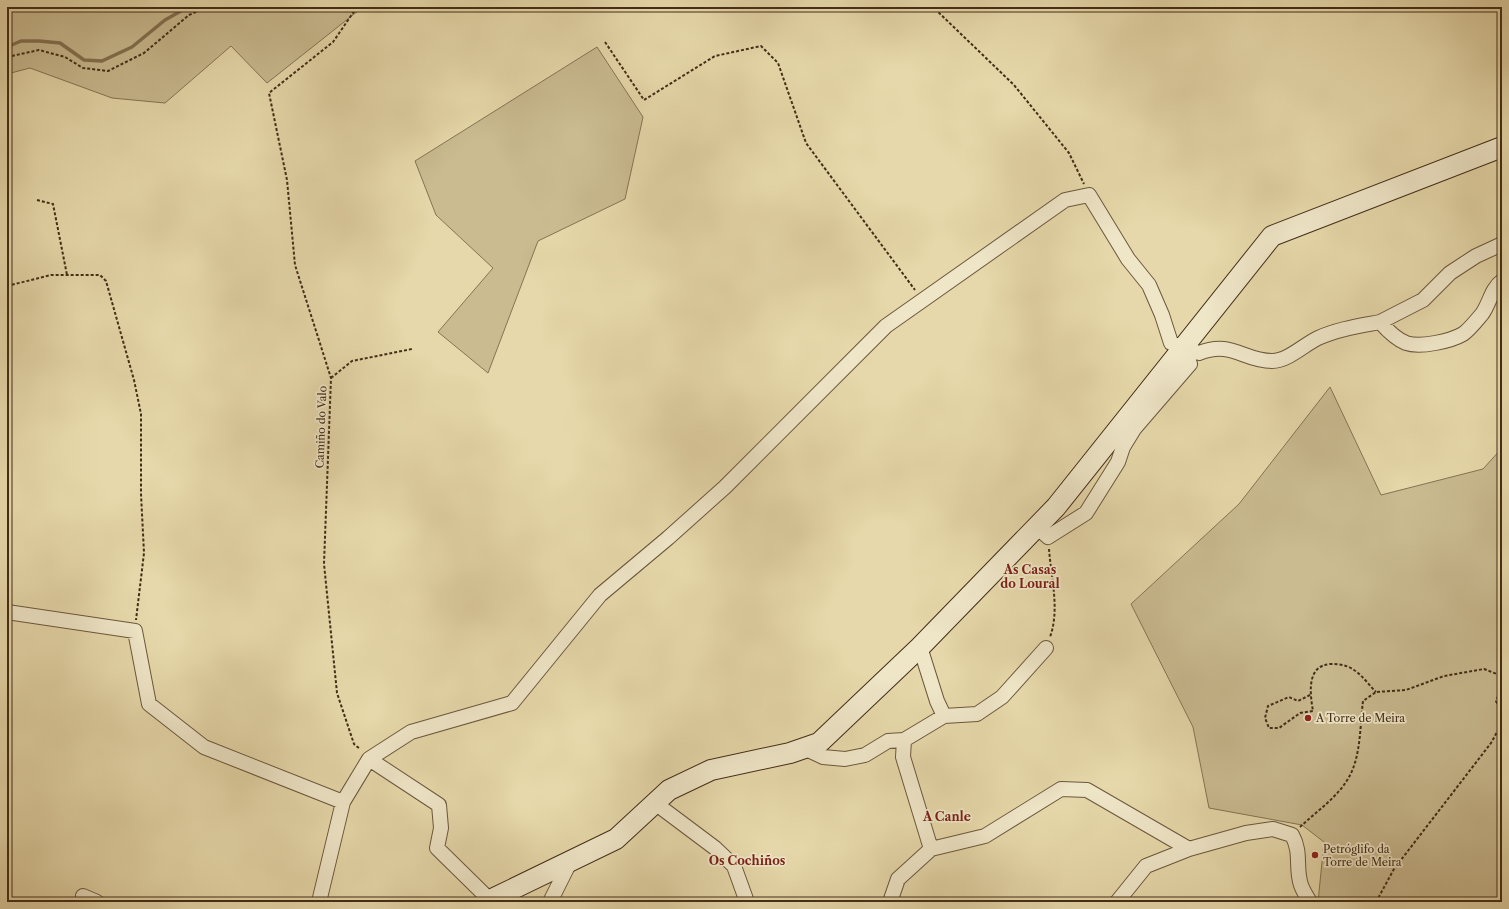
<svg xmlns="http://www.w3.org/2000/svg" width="1509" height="909" font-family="'Libre Caslon Text',serif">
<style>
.green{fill:#cabb91;stroke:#867454}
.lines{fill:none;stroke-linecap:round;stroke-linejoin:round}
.stream{stroke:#847151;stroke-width:3.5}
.street-casing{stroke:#6c583c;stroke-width:16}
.secondary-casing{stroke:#432d17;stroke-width:22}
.path{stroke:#432d17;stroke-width:2;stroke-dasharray:3 2;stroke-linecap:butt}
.street{stroke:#efe6c8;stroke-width:14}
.secondary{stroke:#efe6c8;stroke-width:20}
.poi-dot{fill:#8f2418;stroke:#efe6c8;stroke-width:1.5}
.labels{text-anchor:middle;stroke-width:3.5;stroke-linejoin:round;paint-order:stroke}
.street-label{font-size:11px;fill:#432d17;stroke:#efe6c8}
.poi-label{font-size:11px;fill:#432d17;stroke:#efe6c8;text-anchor:start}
.neighbourhood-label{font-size:12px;font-weight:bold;fill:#7a1f14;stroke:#efe6c8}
</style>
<rect width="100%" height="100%" fill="#e6d8aa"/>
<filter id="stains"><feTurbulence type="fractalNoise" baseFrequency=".005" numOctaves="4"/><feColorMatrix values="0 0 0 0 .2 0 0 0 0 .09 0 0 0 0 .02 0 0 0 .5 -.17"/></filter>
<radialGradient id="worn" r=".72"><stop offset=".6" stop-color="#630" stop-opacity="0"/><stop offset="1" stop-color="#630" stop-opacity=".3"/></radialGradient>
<path class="green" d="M7 7H363L267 83 231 46 165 103 112 98 30 68 7 74Z
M597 47 643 117 625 199 538 241 488 373 438 332 493 268 436 215 415 161Z
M1330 387 1381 495 1483 469 1502 448V902H1318L1324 842 1302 825 1209 808 1193 727 1131 604 1239 504Z"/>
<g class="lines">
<path class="stream" d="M7 47 21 41H39L60 43 84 60 102 61 132 47 165 20 188 7"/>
<defs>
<path id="street" d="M1380 322 1423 300 1450 273 1476 256 1502 244
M1037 527 1048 537 1086 513 1118 462 1123 447 1134 429 1190 364 1184 347
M7 612 135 631 149 704 204 747 343 802
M944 716 977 714 1002 697 1046 648
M804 748 823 757 845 759 865 755 888 741 904 740
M369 759 439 805 441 828 437 848 492 902
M655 803 715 848 734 866 747 902
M931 849 985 836 1061 789 1087 790 1189 849 1246 833 1273 829 1292 835C1302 853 1295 867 1301 885 1303 891 1307 897 1310 902
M83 896 97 902
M319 902 343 802 369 759 411 732 512 703 600 595 668 538 725 487 886 326 1065 200 1089 195 1128 259 1149 285 1162 315 1171 343 1199 353C1232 340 1243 361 1272 361 1288 361 1305 344 1318 338 1338 329 1359 326 1380 322 1387 330 1396 339 1406 343 1420 348 1451 341 1463 334 1469 330 1477 320 1482 314 1490 303 1491 289 1502 281
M550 902 571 860
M890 902 898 879 931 849 903 757 904 740 944 716 937 701 920 647
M1117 902 1146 866 1189 849"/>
<path id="secondary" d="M486 902 616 839 669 790 711 770 790 753 819 743 920 647 1056 507 1272 236 1502 147"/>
</defs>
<use href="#street" class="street-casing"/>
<use href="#secondary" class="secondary-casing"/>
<path class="path" d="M357 7 333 42 269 93 287 180 295 265 331 378 324 564 337 693 354 744 360 749
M920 7 935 9 1014 85 1069 153 1084 184
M605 42 644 100 715 56 761 46 778 63 806 143 915 290
M7 57 39 50 65 57 83 68 108 71 144 53 189 15 207 7
M37 200 53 204 67 275
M7 286 51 275H100L106 281 134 380 141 414V494L144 553 136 620
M331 378 352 361 412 349
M1049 549C1051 577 1060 610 1050 637
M1502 687 1496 701 1502 713
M1310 695 1298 701 1289 697 1268 706 1265 718 1269 728H1279L1300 713 1313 711C1310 694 1306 665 1331 664 1339 664 1347 665 1354 670 1362 675 1369 685 1376 692
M1300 827C1317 811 1338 797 1349 777 1361 756 1360 725 1363 701L1376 692 1406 690 1444 676 1484 669 1502 676
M1376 902 1394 869 1491 743 1502 723"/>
<use href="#street" class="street"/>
<use href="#secondary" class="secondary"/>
</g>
<g class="poi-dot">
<circle cx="1308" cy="718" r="4"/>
<circle cx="1315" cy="855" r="4"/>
</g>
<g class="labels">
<g class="street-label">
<text transform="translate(321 427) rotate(-88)" y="4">Camiño do Valo</text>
</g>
<g class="poi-label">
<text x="1316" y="722">A Torre de Meira</text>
<text x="1323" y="853">Petróglifo da<tspan x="1323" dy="13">Torre de Meira</tspan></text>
</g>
<g class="neighbourhood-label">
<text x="1030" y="574">As Casas<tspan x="1030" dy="14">do Loural</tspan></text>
<text x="947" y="821">A Canle</text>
<text x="747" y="865">Os Cochiños</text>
</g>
</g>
<rect width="1509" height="909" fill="none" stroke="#e6d8aa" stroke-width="24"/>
<rect x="8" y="8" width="1493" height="893" fill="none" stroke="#432d17" stroke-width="2"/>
<rect x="12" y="12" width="1485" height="885" fill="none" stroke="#432d17"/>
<rect width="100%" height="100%" filter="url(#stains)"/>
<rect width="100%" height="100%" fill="url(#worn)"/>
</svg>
